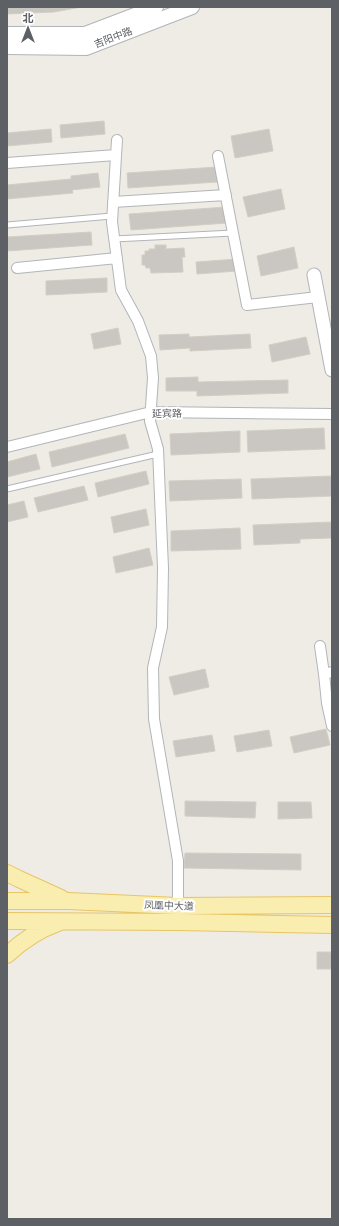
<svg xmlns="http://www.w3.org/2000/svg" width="339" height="1226" font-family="'Noto Sans','Noto Sans SC',sans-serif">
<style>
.building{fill:#cac7c2;stroke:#d3cec4}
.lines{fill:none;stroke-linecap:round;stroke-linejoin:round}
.service-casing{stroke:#b2b5b9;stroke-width:7}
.minor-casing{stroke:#b2b5b9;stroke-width:12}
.tertiary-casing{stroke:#b2b5b9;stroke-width:15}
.secondary-casing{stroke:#b1b4b9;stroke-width:16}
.primary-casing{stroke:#e8c565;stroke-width:18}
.service{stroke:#fff;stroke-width:5}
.minor{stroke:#fff;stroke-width:10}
.tertiary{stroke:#fff;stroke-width:13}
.secondary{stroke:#fff;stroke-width:14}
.primary{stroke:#f9eeaf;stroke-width:16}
.labels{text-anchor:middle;stroke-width:4;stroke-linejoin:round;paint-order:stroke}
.street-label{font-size:10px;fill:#5d6064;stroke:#fff}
</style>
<rect width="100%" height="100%" fill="#eeece5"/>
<path class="building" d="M7 7H82L54 12 7 14Z
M104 121 105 134 61 138 60 125Z
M51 129 52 142 7 146V133Z
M269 129 273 151 235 158 231 136Z
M217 167V182L128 188 127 173Z
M98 173 100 187 72 190 73 193 7 199V185L71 179V176Z
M281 189 285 209 248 217 243 197Z
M226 207 227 223 131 230 129 214Z
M91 232 92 245 7 251V237Z
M155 245H166V249L184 248 185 257H182L183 272 151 273 150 268H146L145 265H142V255H145V251H149V249H155Z
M294 247 298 268 261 276 257 256Z
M237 259V271L197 274 196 262Z
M107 278V292L46 295V281Z
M118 328 121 344 94 349 91 334Z
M189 334V337L250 334 251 348 190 351V348L160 350 159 335Z
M306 337 310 354 272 362 269 345Z
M198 377V382L288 380V393L197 396V391H166V378Z
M324 428 325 449 248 452 247 431Z
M240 431V452L171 455 170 434Z
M125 434 129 448 52 467 49 452Z
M36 454 40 469 7 477V462Z
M146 471 149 484 98 497 95 483Z
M332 476V496L252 499 251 479Z
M241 479 242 498 170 501 169 481Z
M84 486 88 500 38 512 34 498Z
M24 501 28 517 7 522V505Z
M146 509 149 525 114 533 111 517Z
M332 522V538L300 539V543L254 545 253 525Z
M240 528 241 549 171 551V531Z
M149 548 153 565 116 573 113 557Z
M205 669 209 687 174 695 169 677Z
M326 729 330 745 294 753 290 737Z
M269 730 272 746 237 752 234 736Z
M212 735 215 751 176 757 173 741Z
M185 801 256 802 255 818 185 816Z
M278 802H311L312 818 278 819Z
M185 853 301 854V870L184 868Z
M317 952H332V969H317Z"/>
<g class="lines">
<defs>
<path id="service" d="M7 225 112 216
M114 239 233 233
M7 489 158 454"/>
<path id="minor" d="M117 140 112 222 121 290 138 321 151 356 153 378 150 421 158 449 163 568 162 627 153 668 154 719 178 861V906
M218 156 247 305 318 297
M7 163 116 155
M113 202 226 195
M17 268 117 258
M7 447 151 412 332 414
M320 646 324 674
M332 672 324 674 327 703 332 726"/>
<path id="tertiary" d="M314 275 332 370"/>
<path id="secondary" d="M7 34H85L156 7
M7 47 86 48 192 7"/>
<path id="primary" d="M7 873 19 879 61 898
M7 901H68L178 906 332 905
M7 921 179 922 332 925
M7 955C22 941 38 930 58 923"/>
</defs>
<use href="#service" class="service-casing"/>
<use href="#minor" class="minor-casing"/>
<use href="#tertiary" class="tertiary-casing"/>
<use href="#secondary" class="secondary-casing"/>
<use href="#primary" class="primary-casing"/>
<use href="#service" class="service"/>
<use href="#minor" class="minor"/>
<use href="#tertiary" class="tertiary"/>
<use href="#secondary" class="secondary"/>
<use href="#primary" class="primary"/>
</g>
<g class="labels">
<g class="street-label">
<text transform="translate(113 37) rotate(-21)" y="4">吉阳中路</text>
<text transform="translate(167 413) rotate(-1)" y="4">延宾路</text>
<text transform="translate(169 905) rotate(2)" y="4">凤凰中大道</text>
</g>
</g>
<rect width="339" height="1226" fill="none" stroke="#5d6064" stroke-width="16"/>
<g transform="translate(28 28)" stroke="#ffffff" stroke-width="3" paint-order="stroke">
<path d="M0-3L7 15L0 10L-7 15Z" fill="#5d6064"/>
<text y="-6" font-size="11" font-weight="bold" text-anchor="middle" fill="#5d6064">北</text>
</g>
</svg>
